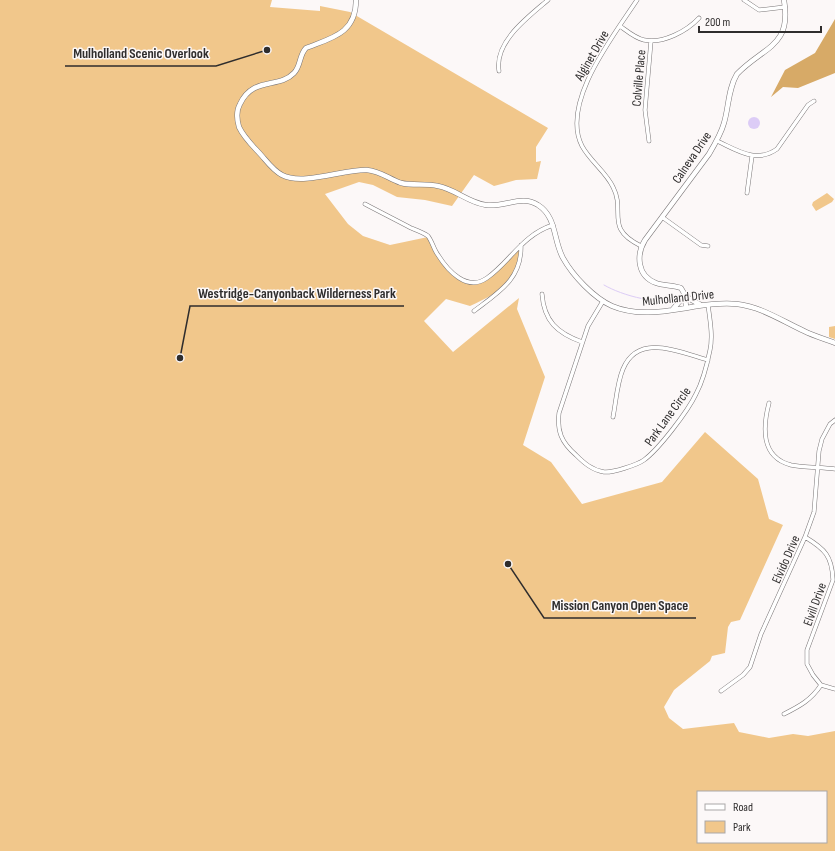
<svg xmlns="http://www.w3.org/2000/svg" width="835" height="851" font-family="'Sofia Sans Condensed',sans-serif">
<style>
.green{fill:#f1c78b;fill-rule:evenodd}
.forest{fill:#d7aa67}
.water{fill:#dcccf6}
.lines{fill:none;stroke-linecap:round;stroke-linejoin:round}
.stream{stroke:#dcccf6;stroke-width:1}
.minor-casing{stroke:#7a7677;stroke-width:4.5}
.secondary-casing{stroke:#7a7677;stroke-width:5.5}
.minor{stroke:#fff;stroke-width:3.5}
.secondary{stroke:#fff;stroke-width:4.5}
.labels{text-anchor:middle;stroke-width:3;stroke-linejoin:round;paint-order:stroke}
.street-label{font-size:13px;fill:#2f2d2d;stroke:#fcf8f8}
.leader{fill:none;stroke:#2f2d2d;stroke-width:1.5}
.callout-dot{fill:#2f2d2d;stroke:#fcf8f8;stroke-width:1.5}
.callout-label{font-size:14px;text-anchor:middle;font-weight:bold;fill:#2f2d2d;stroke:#fcf8f8;stroke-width:3;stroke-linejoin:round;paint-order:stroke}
</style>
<rect width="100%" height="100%" fill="#fcf8f8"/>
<path class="green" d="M0 0H272L270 7 320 11V6L350 12 548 128 536 147V162L541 161 537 179 516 180 494 186 474 175 452 206 425 200 397 197 373 185 359 182 325 194 348 224 363 236 390 245 428 237C440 259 448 272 472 283L488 278 521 245C522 282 499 292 470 306L446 299 424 321 453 352 519 298 517 309 545 377 523 445 551 462 582 504 662 482 705 432 758 479 769 519 783 525 782 527 740 620 731 622 728 627 725 653 712 656 710 661 674 690 664 707 669 718 683 729 734 723 739 732 769 738 793 734 808 736 835 731V851H0ZM698 792H826V842H698Z
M827 193 834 199 832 202 816 211 812 205 813 202Z
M835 326V339L829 337V327Z"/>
<path class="forest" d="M835 19V73L798 88 783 87 771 97 785 70 815 53Z"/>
<path class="water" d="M748 123a6 6 0 1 1 12 0a6 6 0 1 1-12 0Z"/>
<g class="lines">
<path class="stream" d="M604 285C621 295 663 308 681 295
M671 299 677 302"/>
<defs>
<path id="minor" d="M637 0C614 35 560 103 582 146 590 161 606 172 613 187 626 212 604 228 641 246
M744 0 759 10 785 7
M620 26C627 31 635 38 644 40 663 44 687 31 699 18
M499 71C494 42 528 17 548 0
M649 141 645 110 651 41
M717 141C737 150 756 164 777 149L808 105 814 101
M747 193 752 156
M365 204C380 212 396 220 411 228 416 230 424 233 428 236 432 241 434 250 438 255 448 271 467 292 487 278 510 262 522 235 553 225
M662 217 701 245 708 246
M542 294C544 321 557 333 582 342
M603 301 588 326 559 413C557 431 561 442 576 455 584 463 592 470 604 472 612 473 637 465 644 460 659 449 688 411 696 394 703 381 707 365 710 350 713 336 710 320 708 305
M474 311C499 292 522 279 521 245
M769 403C763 426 760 457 791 465 805 468 821 467 835 469
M613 417C616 402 617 383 623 369 638 332 680 352 708 360
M805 537C825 549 832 556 833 580L807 650V664L813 675 821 685 835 689
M721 691 743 675 750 667 761 634 805 537 814 512 819 451 822 439 830 424 835 420
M784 714C800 706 811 700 821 685"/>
<path id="secondary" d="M356 0C356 34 331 38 306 48 299 55 301 66 294 73 279 89 253 76 240 104 236 111 237 120 239 127 244 138 254 147 262 156 268 163 274 171 282 175 303 186 344 169 367 170 380 171 389 179 401 183 413 186 426 183 438 186 455 189 469 203 486 205 504 208 522 194 538 205 557 217 553 240 563 258 573 276 594 298 612 306 652 323 696 300 737 304 762 307 782 321 804 331 814 336 825 339 835 343
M686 308 685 295 681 288C673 285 664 286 656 283 637 276 636 255 645 240L709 154C715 144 721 134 724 123 729 106 728 89 737 74 764 46 792 47 784 0
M673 309 685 295 690 299 701 305"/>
</defs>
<use href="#minor" class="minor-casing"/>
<use href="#secondary" class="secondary-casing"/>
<use href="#minor" class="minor"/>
<use href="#secondary" class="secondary"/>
</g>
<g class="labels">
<g class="street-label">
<text transform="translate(591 55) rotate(-60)" y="5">Alginet Drive</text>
<text transform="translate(638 78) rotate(-85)" y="5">Colville Place</text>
<text transform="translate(691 157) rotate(-56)" y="5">Calneva Drive</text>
<text transform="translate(678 297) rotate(-6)" y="5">Mulholland Drive</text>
<text transform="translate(667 416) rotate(-54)" y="5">Park Lane Circle</text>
<text transform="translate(785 559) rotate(-66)" y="5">Elvido Drive</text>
<text transform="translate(814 604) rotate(-70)" y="5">Elvill Drive</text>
</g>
</g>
<path class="leader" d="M267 50L216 66H65M180 358L190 306H404M508 564L544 618H696"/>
<g class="callout-dot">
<circle cx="267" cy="50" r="4"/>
<circle cx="180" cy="358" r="4"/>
<circle cx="508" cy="564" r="4"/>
</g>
<g class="callout-label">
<text x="141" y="58">Mulholland Scenic Overlook</text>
<text x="297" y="298">Westridge-Canyonback Wilderness Park</text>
<text x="620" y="610">Mission Canyon Open Space</text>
</g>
<rect x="697" y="791" width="130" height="52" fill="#fcf8f8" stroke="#aaa7a7"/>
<rect x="705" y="804" width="20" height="6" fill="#ffffff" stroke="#aaa7a7"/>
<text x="733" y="811" font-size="12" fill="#2f2d2d">Road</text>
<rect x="705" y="821" width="20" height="12" fill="#f1c78b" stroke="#aaa7a7"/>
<text x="733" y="831" font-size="12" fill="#2f2d2d">Park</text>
<path d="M699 26v6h122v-6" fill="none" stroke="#2f2d2d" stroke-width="2"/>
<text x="705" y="26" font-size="12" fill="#2f2d2d" stroke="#fcf8f8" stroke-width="3" paint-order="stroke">200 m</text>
</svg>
